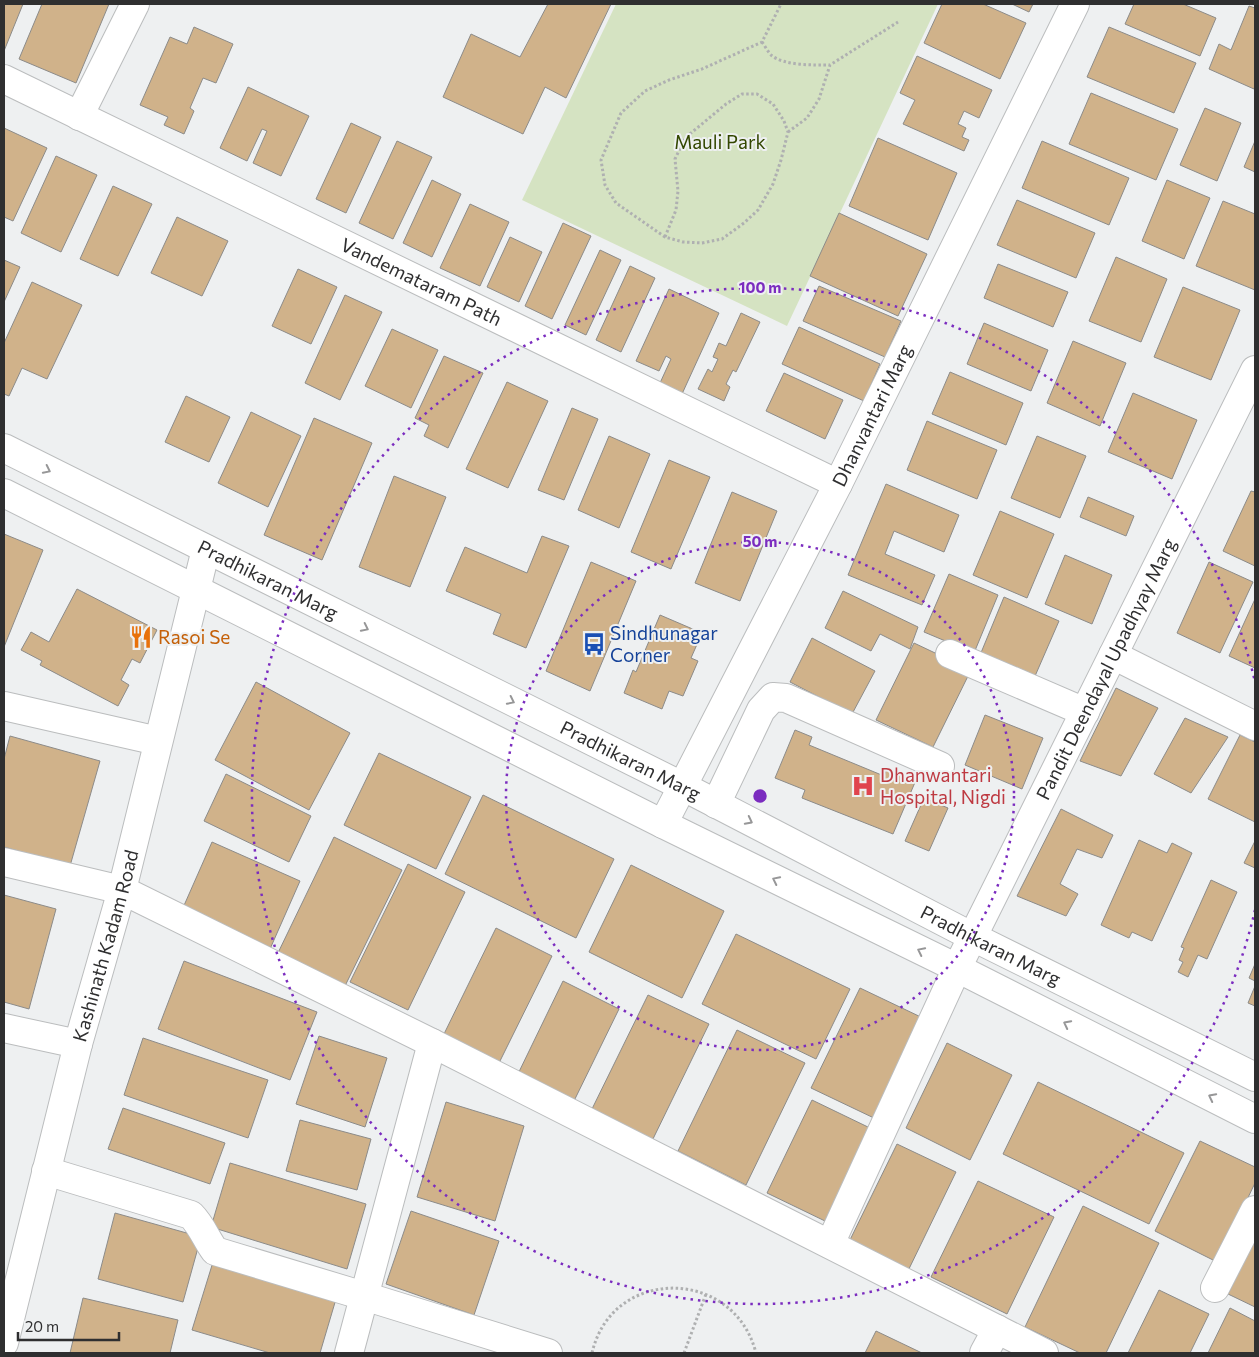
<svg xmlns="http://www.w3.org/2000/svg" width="1259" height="1357" font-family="Commissioner,sans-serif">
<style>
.green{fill:#d5e3c2}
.building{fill:#d0b28a;stroke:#8c8b89}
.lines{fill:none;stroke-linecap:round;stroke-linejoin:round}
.minor-casing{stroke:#bbbdbe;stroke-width:30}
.path{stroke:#afb0b1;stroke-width:3;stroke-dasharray:2.5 2.5;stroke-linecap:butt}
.minor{stroke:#fff;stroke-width:28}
.oneway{stroke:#979798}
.ring{fill:none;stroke:#7b2cbf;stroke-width:2.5;stroke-dasharray:2.5 5}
.labels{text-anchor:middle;stroke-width:4;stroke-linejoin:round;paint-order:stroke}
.park-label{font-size:19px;fill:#334700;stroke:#eef0f1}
.street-label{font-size:19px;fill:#2f2f30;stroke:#eef0f1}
.transit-label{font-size:19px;fill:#164399;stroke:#eef0f1;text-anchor:start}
.food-label{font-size:19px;fill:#c56008;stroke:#eef0f1;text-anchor:start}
.health-label{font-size:19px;fill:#be3a42;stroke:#eef0f1;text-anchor:start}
.centre{fill:#7b2cbf;stroke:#eef0f1;stroke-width:2.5}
.ring-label{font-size:15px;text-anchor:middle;font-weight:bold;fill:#7b2cbf;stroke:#eef0f1;stroke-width:4;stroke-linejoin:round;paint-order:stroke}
</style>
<rect width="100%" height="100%" fill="#eef0f1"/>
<path class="green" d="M616 4H938L787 326 522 200Z"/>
<path class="building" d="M4 4H23L4 51Z
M42 4H109L76 83 19 59Z
M548 4H611L566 98 545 87 523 134 443 97 471 34 520 57Z
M942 4H983L1026 23 1000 79 924 43Z
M1012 4H1033L1029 12Z
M1134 4H1183L1216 18 1200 56 1125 24Z
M1249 6 1255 8V85L1254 89 1209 69 1219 44 1231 50Z
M194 27 233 44 216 83 203 78 190 108 194 111 184 134 164 125 168 117 140 105 170 37 187 44Z
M1109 27 1196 63 1174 113 1087 77Z
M917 56 992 90 979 118 964 111 958 124 966 128 962 137 969 140 964 151 903 124 915 100 900 93Z
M248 87 309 116 281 176 253 163 267 131 262 129 247 161 220 148Z
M1091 93 1178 129 1156 180 1069 144Z
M1205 108 1241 123 1217 181 1180 165Z
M351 123 381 137 346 213 316 199Z
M4 128 47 148 13 221 4 217Z
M878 138 957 173 928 240 849 206Z
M397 141 432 157 393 239 359 223Z
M1042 141 1129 178 1109 225 1022 188Z
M1255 141V172L1244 167Z
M56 156 97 175 61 252 21 233Z
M432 180 461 194 432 257 403 243Z
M1167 180 1210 198 1184 259 1142 241Z
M113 186 152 204 118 276 80 259Z
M1017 200 1095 233 1076 278 997 245Z
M1223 201 1255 214V290L1196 266Z
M470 204 509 222 480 286 440 268Z
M839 213 927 254 898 316 810 276Z
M177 217 228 241 202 296 151 273Z
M563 223 591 236 552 319 525 306Z
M510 237 542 252 519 302 487 287Z
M600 250 621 260 586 335 565 325Z
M1116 257 1167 279 1141 342 1089 321Z
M4 260 20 267 4 302Z
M998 264 1068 292 1053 327 984 298Z
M630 266 655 278 621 352 596 340Z
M298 269 337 287 311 344 272 326Z
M32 282 82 305 47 379 22 368 9 396 4 394V343Z
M819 286 901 321 885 357 803 321Z
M1183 287 1240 310 1211 380 1154 357Z
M669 289 719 313 682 394 660 383 671 359 666 356 659 371 636 361Z
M345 295 382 312 340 400 305 383Z
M741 313 760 322 736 372 733 370 726 384 730 387 724 401 698 389 708 369 712 372 718 359 713 357 719 343 726 346Z
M984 323 1048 350 1031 391 967 364Z
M799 327 880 364 864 401 782 364Z
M392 329 438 350 411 408 365 386Z
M1073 341 1126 363 1100 426 1047 403Z
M444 356 483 373 448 448 424 436 429 425 415 418Z
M950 372 1023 403 1006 445 932 414Z
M784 373 843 400 825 439 766 411Z
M507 382 548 401 508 488 466 469Z
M1133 393 1197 420 1172 479 1108 452Z
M186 396 230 417 209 462 165 442Z
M572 408 598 419 564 500 538 490Z
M251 412 301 436 268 507 218 483Z
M314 418 372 443 322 560 264 535Z
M927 421 997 450 977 499 907 470Z
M609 436 650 454 619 528 578 510Z
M1037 436 1086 456 1060 518 1011 498Z
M669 460 710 477 671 569 631 552Z
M394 476 446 497 410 587 359 567Z
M886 484 959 515 944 552 894 531 885 554 935 575 922 605 848 575Z
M1251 491 1255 492V566L1223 551Z
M732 492 777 511 740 601 695 583Z
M1088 497 1134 516 1126 536 1080 517Z
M1000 511 1054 534 1027 598 973 575Z
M4 534 43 550 4 647Z
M542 536 569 546 526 648 493 634 501 614 446 591 465 547 527 573Z
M1065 555 1112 575 1092 624 1045 604Z
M591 562 636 581 590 691 546 671Z
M1209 562 1253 582 1220 653 1177 633Z
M949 574 998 595 974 653 924 632Z
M77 589 157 630 140 663 132 659 121 680 129 685 118 706 40 665 42 661 21 650 31 632 49 642Z
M843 591 918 627 910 649 880 634 871 651 825 628Z
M1004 597 1059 621 1032 683 978 660Z
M1255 599V668L1229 656Z
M660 615 702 633 691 658 698 661 683 696 669 691 662 709 624 693 633 670 636 672Z
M812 638 875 671 852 714 790 682Z
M914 643 971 670 933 747 876 720Z
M256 682 350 733 309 810 215 760Z
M1116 688 1158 708 1121 776 1080 761Z
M985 715 1043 738 1022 789 965 765Z
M1185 718 1228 737 1191 793 1154 774Z
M795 730 812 737 809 745 884 776 887 768 916 780 893 834 802 798 805 790 775 778Z
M1240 735 1255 742V822L1208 799Z
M10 736 100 761 70 866 4 847V759Z
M379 753 471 797 436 869 344 825Z
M226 774 311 816 289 862 204 821Z
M483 795 614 859 576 938 445 874Z
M924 798 948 808 929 851 905 841Z
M1061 809 1113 835 1102 858 1077 849 1060 884 1078 894 1066 916 1017 896Z
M334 837 402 870 343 990 276 957Z
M1139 840 1167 853 1172 843 1192 853 1152 941 1132 932 1129 938 1101 925Z
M1255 841V868L1244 863Z
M212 842 300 881 270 949 182 910Z
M408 864 465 892 408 1010 350 982Z
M631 865 724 911 682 998 589 952Z
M1211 880 1237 892 1207 959 1198 955 1188 977 1178 972 1183 962 1179 960 1184 948 1181 947Z
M4 895 56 909 29 1009 4 1002Z
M496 928 552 956 499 1063 443 1036Z
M736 934 850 989 816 1059 702 1004Z
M184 961 317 1012 290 1080 158 1029Z
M1255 964V981L1249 978Z
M563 981 619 1009 572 1105 516 1078Z
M1255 986V1006L1248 1003Z
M860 988 925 1019 876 1119 811 1088Z
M648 995 709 1024 651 1143 590 1113Z
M737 1030 805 1063 746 1185 678 1151Z
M319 1036 387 1058 365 1127 296 1104Z
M143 1038 268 1080 248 1138 124 1095Z
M947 1043 1012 1075 970 1160 906 1128Z
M1038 1082 1184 1153 1149 1224 1003 1154Z
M812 1100 870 1128 825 1221 767 1193Z
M446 1102 524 1126 495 1221 417 1197Z
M123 1108 225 1143 210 1184 108 1149Z
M300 1120 371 1139 357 1190 286 1171Z
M1200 1141 1255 1167V1183L1217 1262 1155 1231Z
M897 1144 956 1172 906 1275 847 1246Z
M230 1163 366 1204 347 1269 211 1227Z
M978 1181 1054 1217 1007 1314 931 1277Z
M1083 1206 1159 1243 1106 1353H1080L1025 1327Z
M411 1211 499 1241 474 1315 386 1284Z
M115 1213 201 1237 183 1302 98 1279Z
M1255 1239V1307L1228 1294Z
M213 1262 336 1299 320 1353H270L192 1330Z
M1159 1290 1209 1314 1190 1353H1128Z
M83 1298 178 1320 170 1353H70Z
M1230 1308 1255 1321V1353H1208Z
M876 1331 922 1353H865Z"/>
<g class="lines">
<defs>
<g id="minor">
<path id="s1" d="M4 79 838 484"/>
<path d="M79 116 135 4"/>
<path id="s2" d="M4 448 682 786 973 937 1255 1077"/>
<path d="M4 493 663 824 957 968 1255 1119"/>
<path d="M950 654 1085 712"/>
<path d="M1113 655 1255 726"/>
<path d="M4 706 158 741"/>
<path d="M716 804 761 710 773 697 786 698 940 766"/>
<path id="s3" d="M663 824 838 484 1075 4"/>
<path d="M4 862 122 890 432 1043 1044 1353"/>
<path d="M4 1028 78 1044"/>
<path d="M46 1171 191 1215C202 1226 206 1239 215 1251L364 1296 548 1353"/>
<path id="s4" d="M830 1244 957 968 1255 370"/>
<path d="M1215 1288 1255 1210"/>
<path id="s5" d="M4 1343 78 1044 122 890 206 549"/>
<path d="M349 1353 432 1043"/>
<path d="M984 1353 997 1329"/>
</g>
</defs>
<use href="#minor" class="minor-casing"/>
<path class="path" d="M762 42C765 46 768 52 771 55 784 66 814 65 830 65
M788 132 807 118 819 99 830 65 898 22
M665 237 676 210 678 191 675 159 685 138 726 104 742 94H757L773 104 784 121 788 132 781 160 773 184 758 210 744 223 722 239 702 243 683 242 665 237 616 203 605 185 601 160 621 113 645 91 669 80 702 69 762 42 781 4
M592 1353C612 1266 734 1267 756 1353
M684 1353 706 1294"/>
<use href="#minor" class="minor"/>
</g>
<defs><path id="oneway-chevron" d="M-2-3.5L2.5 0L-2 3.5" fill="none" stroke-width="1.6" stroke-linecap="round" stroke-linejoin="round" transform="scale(1.25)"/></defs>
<g class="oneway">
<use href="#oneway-chevron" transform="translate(47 470) rotate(26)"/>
<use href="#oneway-chevron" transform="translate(365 628) rotate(26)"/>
<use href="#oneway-chevron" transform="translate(511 701) rotate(26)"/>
<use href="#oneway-chevron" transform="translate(749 821) rotate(27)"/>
<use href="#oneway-chevron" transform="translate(776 880) rotate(-154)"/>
<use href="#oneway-chevron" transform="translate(921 951) rotate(-154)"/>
<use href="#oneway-chevron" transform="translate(1067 1024) rotate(-153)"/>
<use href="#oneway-chevron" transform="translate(1212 1097) rotate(-153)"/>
</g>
<g class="ring">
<circle cx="760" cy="796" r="254"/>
<path d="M1255 910A508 508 0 1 1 1255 682"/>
</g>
<defs>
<symbol id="restaurant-bare" viewBox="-9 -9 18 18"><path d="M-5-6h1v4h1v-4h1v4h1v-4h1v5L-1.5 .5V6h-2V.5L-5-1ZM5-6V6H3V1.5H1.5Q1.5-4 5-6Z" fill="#e8710a" stroke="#eef0f1" stroke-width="2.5" paint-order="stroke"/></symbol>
<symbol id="bus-bare" viewBox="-9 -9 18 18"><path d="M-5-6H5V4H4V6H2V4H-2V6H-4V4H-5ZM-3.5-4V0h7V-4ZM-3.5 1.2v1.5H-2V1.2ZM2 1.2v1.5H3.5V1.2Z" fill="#1a4fb4" stroke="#eef0f1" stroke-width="2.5" paint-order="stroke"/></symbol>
<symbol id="hospital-bare" viewBox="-9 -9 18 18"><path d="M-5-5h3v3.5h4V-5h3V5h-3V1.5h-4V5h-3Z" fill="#e0444e" stroke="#eef0f1" stroke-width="2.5" paint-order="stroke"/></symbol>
</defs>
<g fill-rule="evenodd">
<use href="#restaurant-bare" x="125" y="621" width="32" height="32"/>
<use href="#bus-bare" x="578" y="628" width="32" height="32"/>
<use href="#hospital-bare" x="847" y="770" width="32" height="32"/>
</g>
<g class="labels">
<g class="park-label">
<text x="720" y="149">Mauli Park</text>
</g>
<g class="street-label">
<text dy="7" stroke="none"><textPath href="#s1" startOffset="464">Vandemataram Path</textPath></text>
<text dy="7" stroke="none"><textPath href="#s3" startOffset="459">Dhanvantari Marg</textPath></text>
<text dy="7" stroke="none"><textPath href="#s2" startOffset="295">Pradhikaran Marg</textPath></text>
<text dy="7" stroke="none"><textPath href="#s4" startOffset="638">Pandit Deendayal Upadhyay Marg</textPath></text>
<text dy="7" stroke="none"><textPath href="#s2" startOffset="700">Pradhikaran Marg</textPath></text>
<text dy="7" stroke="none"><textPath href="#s2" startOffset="1105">Pradhikaran Marg</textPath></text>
<text dy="7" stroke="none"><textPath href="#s5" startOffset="410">Kashinath Kadam Road</textPath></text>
</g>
<g class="transit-label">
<text x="610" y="640">Sindhunagar<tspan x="610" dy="22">Corner</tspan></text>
</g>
<g class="food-label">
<text x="158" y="644">Rasoi Se</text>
</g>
<g class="health-label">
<text x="880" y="782">Dhanwantari<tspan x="880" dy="22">Hospital, Nigdi</tspan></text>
</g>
</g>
<circle cx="760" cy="796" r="8" class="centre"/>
<g class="ring-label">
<text x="760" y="293">100 m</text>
<text x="760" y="547">50 m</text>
</g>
<rect width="1259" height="1357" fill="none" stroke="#2f2f30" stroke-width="10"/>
<path d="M18 1332v8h101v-8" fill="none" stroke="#2f2f30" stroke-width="2.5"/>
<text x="25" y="1332" font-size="15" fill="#2f2f30" stroke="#eef0f1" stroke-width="4" paint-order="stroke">20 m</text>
</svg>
